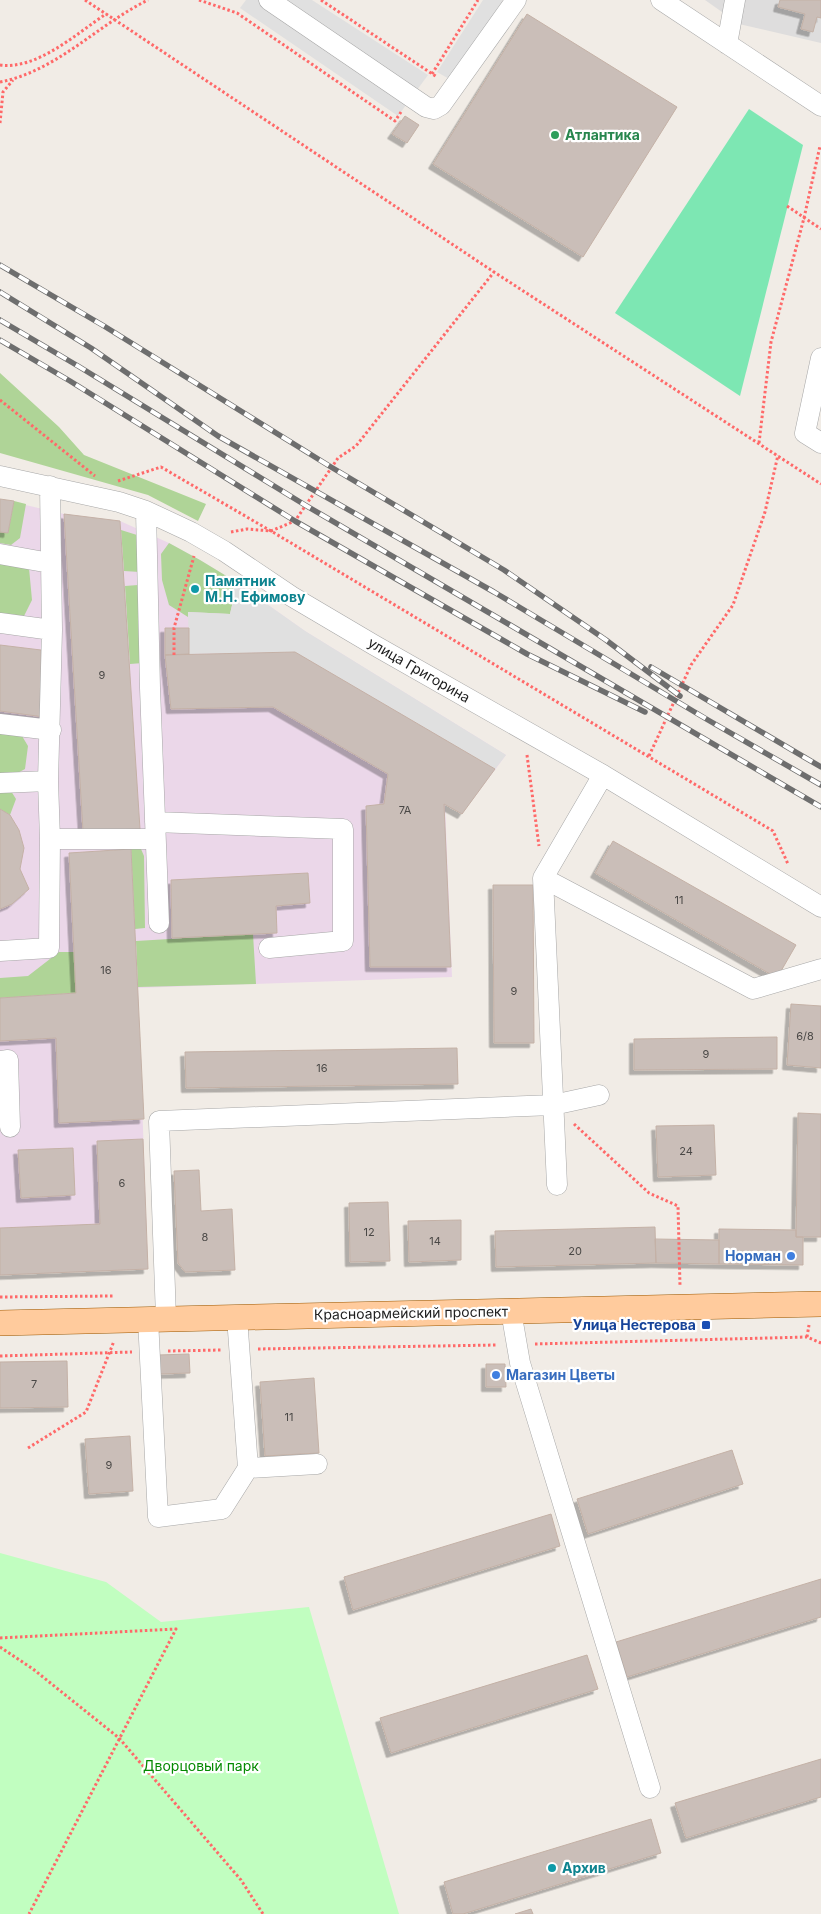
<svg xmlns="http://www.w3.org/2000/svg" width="821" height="1914" font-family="Inter,sans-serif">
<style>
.residential{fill:#dedddd}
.industrial{fill:#ebd7e9}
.forest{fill:#afd497}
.park{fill:#c1fec0}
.pitch{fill:#7de7b3}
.parking{fill:#e0e0e0}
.building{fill:#cabeb8;stroke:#c4b1a6;filter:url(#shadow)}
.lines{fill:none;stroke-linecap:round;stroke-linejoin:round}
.minor-casing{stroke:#a7a7a7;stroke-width:21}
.major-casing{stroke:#9c5800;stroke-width:26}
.path{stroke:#ff6969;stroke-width:3;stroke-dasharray:2.5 2.5;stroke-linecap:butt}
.minor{stroke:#fff;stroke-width:20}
.major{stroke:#ffcb9d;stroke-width:25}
.rail-casing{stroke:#6e6e6e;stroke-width:5.5}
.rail{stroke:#fff;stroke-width:4;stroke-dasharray:11;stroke-linecap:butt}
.leisure-dot{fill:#2e9e5b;stroke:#fff;stroke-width:2}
.culture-dot{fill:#0f9aa8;stroke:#fff;stroke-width:2}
.shop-dot{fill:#3f7fe0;stroke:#fff;stroke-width:2}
.transit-dot{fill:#1a4fb4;stroke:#fff;stroke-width:2}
.labels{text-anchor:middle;stroke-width:4.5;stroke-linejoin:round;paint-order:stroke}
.number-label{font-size:11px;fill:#4a4846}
.leisure-label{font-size:14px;font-weight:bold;fill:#27864d;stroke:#fff;text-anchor:start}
.culture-label{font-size:14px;font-weight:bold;fill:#0d838f;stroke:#fff;text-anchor:start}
.street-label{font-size:14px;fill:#202020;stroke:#fff}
.shop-label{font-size:14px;font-weight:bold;fill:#366cbe;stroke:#fff;text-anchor:end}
.transit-label{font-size:14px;font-weight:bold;fill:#164399;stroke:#fff;text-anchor:end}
.park-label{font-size:14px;fill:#058a02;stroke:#fff}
</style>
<defs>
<filter id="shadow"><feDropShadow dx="-4.5" dy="4.5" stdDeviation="0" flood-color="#0004"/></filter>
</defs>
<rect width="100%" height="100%" fill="#f1ece6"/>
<path class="residential" d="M705 0H821V43L739 24Z"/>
<path class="industrial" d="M0 499 64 514 120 521 169 543 200 560 233 580 305 631 506 755 462 814 445 804 452 977 138 988 148 1269 0 1275Z"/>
<path class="forest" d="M0 373 59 427 84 455 206 504 198 521 148 495 0 453Z
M14 501 26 504 20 538 11 545 0 543V532L8 533Z
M121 530 137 535 140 572 124 571Z
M169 543 200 560 233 580V601L230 614 188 612V617L169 605 162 580 161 554Z
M0 563 29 568 32 600 24 616 0 613Z
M138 585 143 663 130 664 125 586Z
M0 730 19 731 28 746 25 769 12 776 0 775Z
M0 789 11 791 16 799 10 815 0 809Z
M131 849H141L144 856 145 928 135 929Z
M253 934 256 984 138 987 136 941Z
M59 952H74L76 993 0 998V978L28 976Z"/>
<path class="park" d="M0 1553 106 1582 161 1622 309 1607 399 1914H0Z"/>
<path class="pitch" d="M749 109 803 145 740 396 615 313Z"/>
<path class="parking" d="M246 0H312L428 75 398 116 240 8Z
M483 0H503L451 80 437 72Z
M233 580 305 631 506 755 495 769 295 652 189 654 188 612 230 614 233 601Z"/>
<path class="building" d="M780 0H821V18L817 17 813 32 801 29 805 14 778 7Z
M527 14 677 107 583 257 433 164Z
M405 116 419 125 407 143 392 134Z
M0 499 14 501 8 533 0 532Z
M64 514 120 521 140 829 83 831Z
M165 628H189V654L165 655Z
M0 645 41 650 44 717 0 711Z
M295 652 495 769 462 814 444 804 451 967H370L366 806 384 804 388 774 273 707 171 709 165 655Z
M0 809 10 815 19 830 24 848 20 869 29 889 12 904 0 909Z
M613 841 796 945 777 978 595 873Z
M131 849 144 1119 59 1123 56 1038 0 1041V998L76 993 69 853Z
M308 873 310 903 276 906 277 933 172 938 171 880Z
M493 885H533L534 1043H494Z
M791 1004 821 1006V1068L787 1065Z
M777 1037V1069L634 1070V1039Z
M457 1048 458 1084 186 1088 185 1052Z
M798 1113 821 1114V1237H796Z
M714 1125 716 1175 658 1177 656 1126Z
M143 1139 148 1269 0 1275V1228L100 1224 97 1141Z
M73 1148 75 1195 21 1198 18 1150Z
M199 1170 201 1211 232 1209 235 1270 185 1272 178 1263 174 1171Z
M388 1202 390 1261 350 1262 349 1203Z
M461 1220V1260L409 1262 408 1221Z
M655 1227 656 1263 496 1267 495 1231Z
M719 1229 796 1230V1237H803V1265L719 1264Z
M655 1239 719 1240V1264L656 1263Z
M189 1354 190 1373 158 1374V1355Z
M67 1361 68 1407 0 1408V1362Z
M486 1364H505L506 1387H486Z
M314 1378 319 1453 265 1456 260 1382Z
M130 1436 133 1491 89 1494 85 1439Z
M732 1450 743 1484 588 1534 577 1499Z
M551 1514 560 1546 353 1610 344 1577Z
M821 1579V1617L627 1677 616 1642Z
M587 1655 598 1689 391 1753 380 1718Z
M821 1759V1797L686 1838 675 1803Z
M651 1819 661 1853 463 1914H453L444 1882Z
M531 1909 533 1914H515Z"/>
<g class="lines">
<defs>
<path id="minor" d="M269 0 426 107 434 109 441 105 516 0
M661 0 821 106
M727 44 735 0
M821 358 805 433 821 443
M0 476 119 502 146 511 191 532 224 551 291 596 374 645 603 775 821 907
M50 486 52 630 48 781 50 839
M146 511 150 688 159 923
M0 554 50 563
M0 623 52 630
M0 724 51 730
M603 775 543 878 753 989 821 969
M0 783 48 781
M155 822 343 829V941L269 948
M543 878 557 1185
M0 951 49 948 50 839H155
M0 1061 8 1060 10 1127
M511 1311 520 1363 650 1788
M237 1317 248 1468 317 1464
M166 1318 159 1121 553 1105 599 1095
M148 1319 158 1517 222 1509 248 1468"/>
<path id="major" d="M0 1323 821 1304"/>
</defs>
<use href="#minor" class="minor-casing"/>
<use href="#major" class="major-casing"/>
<path class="path" d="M85 0 494 272 821 484
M199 0 237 13 395 121 401 112
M321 0 437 77
M0 65C37 70 76 34 106 14
M432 74 478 0
M0 82C57 71 97 25 148 0
M0 123 3 92 13 80
M787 206 821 229
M0 400 95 476
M759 443 771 342 804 218 820 146
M118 481 161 467 271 531 773 831 788 864
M231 532 247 529 271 531 295 521 338 458 356 446 494 272
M174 655V628L194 556
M527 755 539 846
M649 756 691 665 733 605 765 512 778 455
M574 1124 649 1193 678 1206 680 1286
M0 1297 113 1296
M807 1337 809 1325
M535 1344 807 1337 821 1343
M258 1349 497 1345
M168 1351 222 1350
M0 1356 132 1352
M28 1448 86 1412 114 1341
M0 1638 176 1629 29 1914
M0 1647 33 1669 119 1738 241 1880 263 1914"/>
<use href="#minor" class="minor"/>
<use href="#major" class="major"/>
<defs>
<path id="rail" d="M0 265 104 326 331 467 504 570 606 640 680 696
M0 292 91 348 218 436 494 592 708 720 821 785
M0 320 78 366 305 505 821 807
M0 340 70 381 295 521 527 654 645 712
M651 667 821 767"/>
</defs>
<use href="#rail" class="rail-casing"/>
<use href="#rail" class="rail"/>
</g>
<circle class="leisure-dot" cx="555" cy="135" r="5"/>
<g class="culture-dot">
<circle cx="195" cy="589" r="5"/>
<circle cx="552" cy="1868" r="5"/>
</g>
<g class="shop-dot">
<circle cx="791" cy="1256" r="5"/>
<circle cx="496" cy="1375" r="5"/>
</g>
<rect class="transit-dot" x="701" y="1320" width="10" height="10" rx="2.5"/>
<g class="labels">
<g class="number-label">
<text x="102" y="679">9</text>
<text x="405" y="814">7А</text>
<text x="679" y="904">11</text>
<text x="106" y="974">16</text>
<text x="514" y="995">9</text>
<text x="805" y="1040">6/8</text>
<text x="706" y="1058">9</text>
<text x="322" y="1072">16</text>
<text x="686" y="1155">24</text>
<text x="122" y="1187">6</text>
<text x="369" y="1236">12</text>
<text x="205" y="1241">8</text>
<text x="435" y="1245">14</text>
<text x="575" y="1255">20</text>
<text x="34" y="1388">7</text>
<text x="289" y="1421">11</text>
<text x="109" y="1469">9</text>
</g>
<g class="leisure-label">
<text x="565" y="140">Атлантика</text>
</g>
<g class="culture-label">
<text x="205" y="586">Памятник<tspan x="205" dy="16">М.Н. Ефимову</tspan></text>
<text x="562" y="1873">Архив</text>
</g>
<g class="street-label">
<text transform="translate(419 670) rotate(30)" y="5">улица Григорина</text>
<text transform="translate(411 1313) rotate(-1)" y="5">Красноармейский проспект</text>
</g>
<g class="shop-label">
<text x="781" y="1261">Норман</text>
<text x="506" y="1380" text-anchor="start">Магазин Цветы</text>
</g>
<g class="transit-label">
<text x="696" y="1330">Улица Нестерова</text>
</g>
<g class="park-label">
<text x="201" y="1771">Дворцовый парк</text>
</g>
</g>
</svg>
